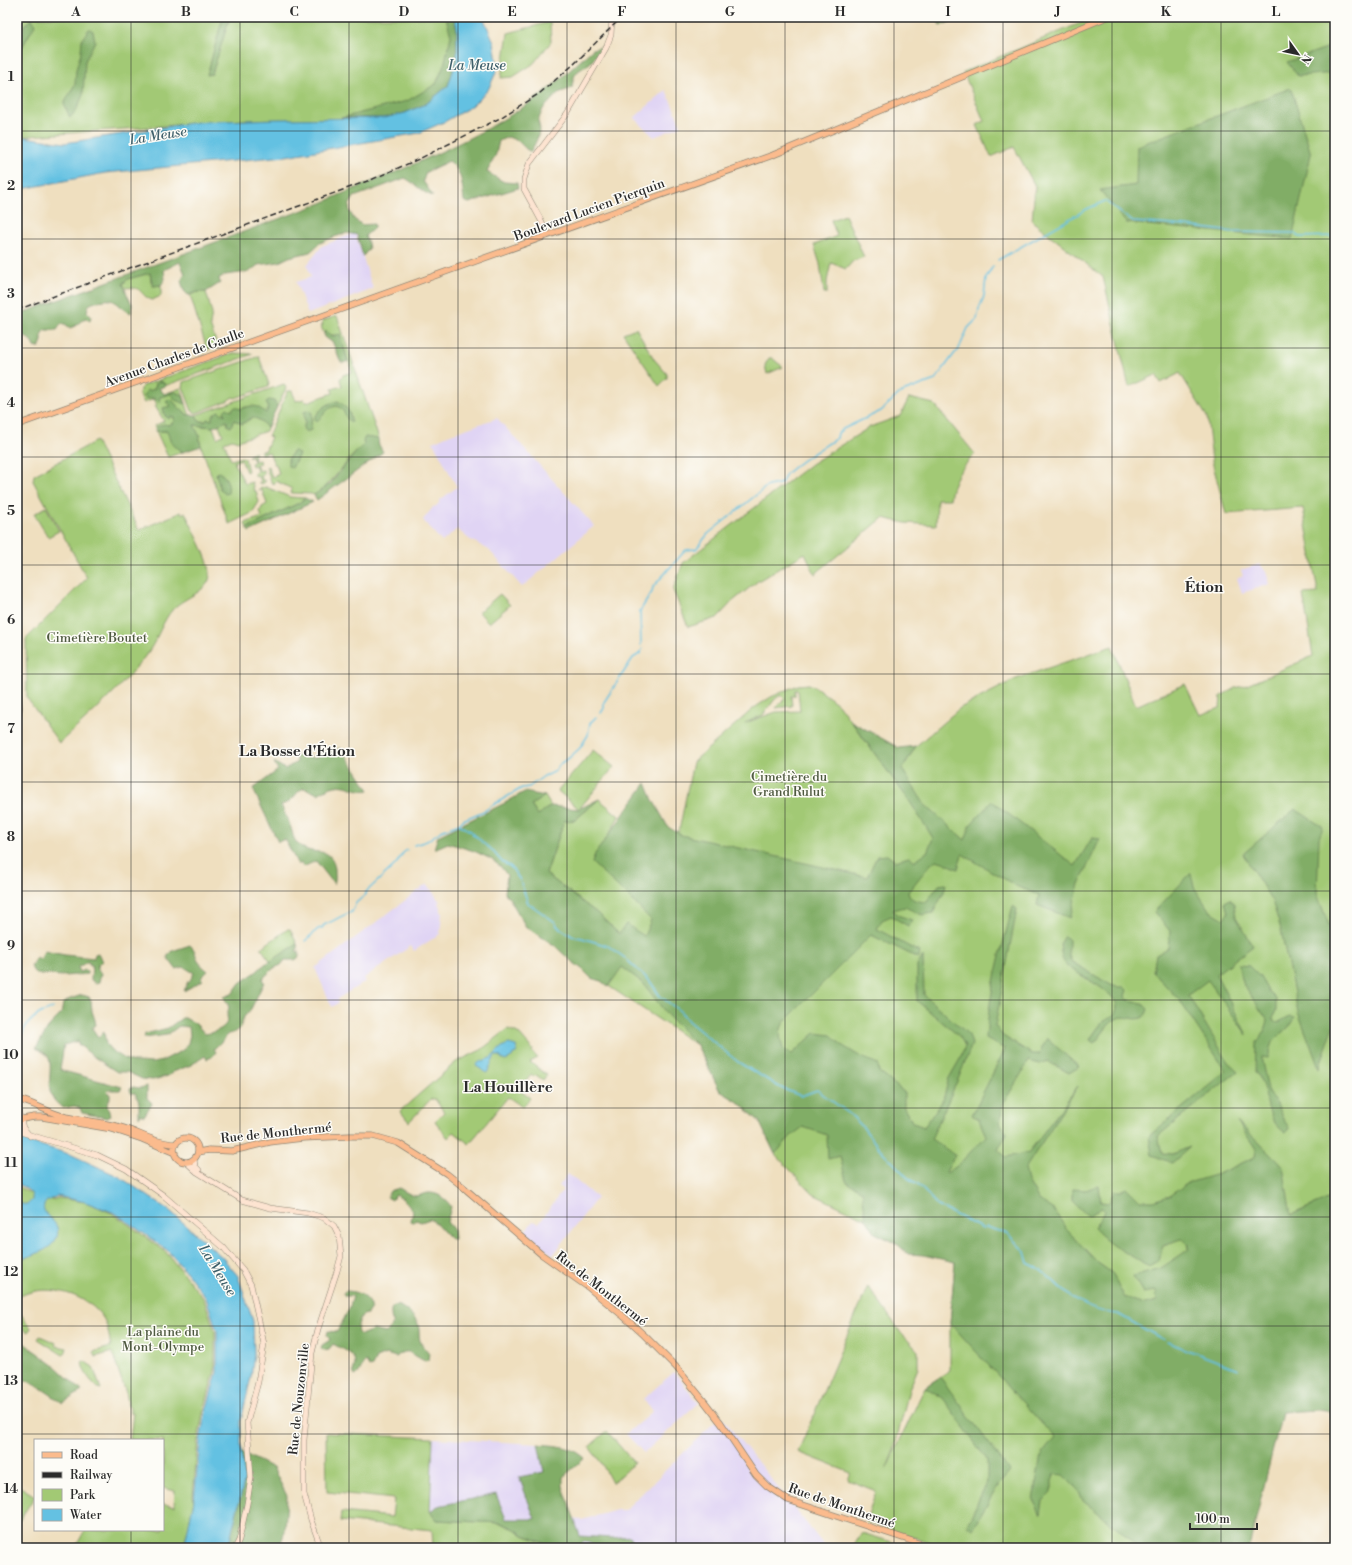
<svg xmlns="http://www.w3.org/2000/svg" width="1352" height="1565" font-family="'Libre Bodoni',serif">
<style>
.built{fill:#e0d4f4}
.green{fill:#a2c974;stroke:#667a50;fill-rule:evenodd}
.forest{fill:#81ad66;stroke:#566c48}
.water{fill:#64c1e2;stroke:#487686}
.lines{fill:none;stroke-linecap:round;stroke-linejoin:round}
.stream{stroke:#64c1e2;stroke-width:1.5}
.secondary-casing{stroke:#8d8575;stroke-width:6}
.primary-casing{stroke:#8d8575;stroke-width:7}
.secondary{stroke:#fde4d1;stroke-width:5}
.primary{stroke:#fbbb8d;stroke-width:5.5}
.rail{stroke:#2b2b2b;stroke-width:1.5;stroke-dasharray:6 3;stroke-linecap:butt}
.grid{fill:none;stroke:#2b2b2b;stroke-width:1;stroke-opacity:0.55}
.labels{text-anchor:middle;stroke-width:3;stroke-linejoin:round;paint-order:stroke}
.street-label{font-size:13px;fill:#2b2b2b;stroke:#fdfcf7}
.park-label{font-size:13px;fill:#4f5a41;stroke:#fdfcf7}
.water-label{font-size:14px;font-style:italic;fill:#3f606b;stroke:#fdfcf7}
.quarter-label{font-size:15px;font-weight:bold;fill:#2b2b2b;stroke:#fdfcf7}
.neatline{fill:none;stroke:#2b2b2b;stroke-width:1.5}
.grid-label{font-size:13px;text-anchor:middle;font-weight:bold;fill:#2b2b2b}
</style>
<rect width="100%" height="100%" fill="#fdfcf7"/>
<filter id="ink" filterUnits="userSpaceOnUse"><feTurbulence type="fractalNoise" baseFrequency=".025" numOctaves="2"/><feDisplacementMap in="SourceGraphic" scale="8" xChannelSelector="R" yChannelSelector="G"/><feConvolveMatrix kernelMatrix="1 2 1 2 8 2 1 2 1" color-interpolation-filters="sRGB"/></filter>
<filter id="wash" filterUnits="userSpaceOnUse"><feTurbulence type="fractalNoise" baseFrequency=".012" numOctaves="4" result="noise"/><feDisplacementMap in="SourceGraphic" scale="16" xChannelSelector="R" yChannelSelector="G"/><feGaussianBlur stdDeviation="0.9" result="paint"/><feColorMatrix in="noise" values="0 0 0 0 0 0 0 0 0 0 0 0 0 0 0 0 0 1.4 0 .05"/><feComposite in="paint" operator="in"/></filter>
<g filter="url(#wash)">
<rect width="100%" height="100%" fill="#efdfbf"/>
<path class="built" d="M666 90 681 126 654 137 634 118Z
M355 233 373 289 308 314 296 282 311 277 307 265 322 246Z
M497 418 594 526 522 587 489 550 469 539 457 529 442 542 423 520 434 506 435 507 440 502V500L457 487 433 442 448 435Z
M1260 564 1266 572 1270 584 1242 593 1237 578 1243 576 1241 570Z
M427 884 440 902H438L442 913 440 934 414 951 411 946 364 978 366 981 337 999 338 1003 332 1007 315 968Z
M568 1174 597 1198 553 1255 524 1232 533 1221 539 1223 563 1190 559 1186Z
M674 1372 699 1403 644 1453 626 1434 653 1411 643 1399Z
M721 1416 826 1548H435L430 1511 433 1438 538 1444 544 1472 519 1477 534 1517 582 1520 617 1510H625Z"/>
<path class="green" d="M17 17H452L457 40 448 86 384 118 244 120 17 137Z
M1095 17H1335V1196L1291 1215 1119 1529 1138 1548H1108L1103 1544 1092 1548H947L866 1522 876 1491 848 1480 851 1473 798 1452 868 1286 901 1333 918 1351V1368L909 1390 894 1450 886 1470 925 1387 950 1370V1323L955 1262 813 1194 775 1154 759 1120 737 1101 720 1091 697 1045 601 981 591 978 619 934 598 914 546 874 564 821 575 820 599 799 619 816 607 838 679 831 693 762 754 708 771 697 798 685 809 684 817 688 838 704 895 781 916 746 960 708 1016 679 1112 646 1136 706 1185 684 1200 715 1220 708 1221 696 1235 688 1247 685 1313 656 1303 594 1318 593 1303 508 1226 514 1212 461 1207 417 1180 373 1161 383 1156 375 1129 387 1103 277 1032 221 1035 186 1014 147 991 157 977 125 984 121 963 72ZM795 690H798L800 711 776 712 745 723 763 715 775 699 781 695 785 699 778 705 776 708 792 706 791 696H795Z
M550 22 551 42 533 64 513 77 501 78 508 33Z
M845 215 864 257 853 261 846 269 831 263 827 281V293H824L820 264 814 245 837 236 831 220Z
M150 273 151 282 153 286 161 285V296L152 300C138 295 145 286 125 288L123 284 128 279Z
M198 292H206L212 313 210 325 217 345 207 350 190 295Z
M337 316 379 439C349 447 339 481 314 495L311 494 292 493H291L292 489 276 481 274 484 271 482 266 467 268 466 272 477 279 474 276 464H274L269 452 261 454V450L265 451 271 437 268 436 288 391H292L296 401 304 399 305 402H307L333 393 332 389 342 386 340 379 343 375 352 372 340 335H330L326 331 324 334 321 326 323 325 322 321Z
M636 328 654 359 667 374V378L659 386 623 333Z
M233 353 253 354 159 388 164 394 181 388 190 416 187 415 184 411 163 408 165 416 169 419 170 416 174 417V422C168 426 162 425 155 428L154 426 164 421 155 406 157 405 154 399 144 403 139 393 142 386Z
M257 357H259L269 384 268 387 235 398 233 397 227 401 196 413 192 411 183 387 184 382Z
M769 358H772L783 367 767 374 765 365Z
M284 384 286 388 277 407 274 401 268 408 266 414C254 403 248 406 234 411 229 412 227 415 222 414 214 419 208 422 199 421L196 415Z
M909 398 934 404 975 454C961 469 953 478 950 499H937L936 525 905 523 883 518 815 574 805 553 758 581 733 601 717 618 688 627 673 590 683 563 811 464 870 427 900 416Z
M253 417 262 421 267 428 266 431 238 441 232 439 224 442 231 460 242 457 245 458 248 471 246 472 241 459 234 462 245 484 252 482 254 491H256L259 502 252 513 229 524 201 446 199 435 193 425 213 427 217 438 223 435 219 425 222 422 234 419 242 424Z
M156 431H166L169 435 172 444 183 452 168 457Z
M96 441 139 530 181 512 182 514 185 512C191 526 211 561 210 575 209 592 184 597 173 609 163 620 158 638 149 651 126 683 89 717 59 743L27 698 26 639 87 578 33 481 34 475Z
M255 452 256 453 253 455 255 461 259 460 260 463 256 464 259 471 263 470 264 474 261 476 263 481 266 480 264 483 260 484 258 483 261 482 259 476 256 477 254 473 257 472 255 465 252 466 251 463 254 462 252 456H248Z
M266 487 290 497 305 498 299 503 247 528 245 523 262 517 260 512 262 507 267 504 262 490 259 491 261 488Z
M46 507 59 531 48 537 34 514Z
M500 594 510 605 489 623 479 612Z
M593 750 614 767 579 809 558 791Z
M545 796 551 806 537 815 531 805Z
M288 929H290L297 944 271 962 261 948Z
M508 1029 518 1033 533 1050 532 1052 538 1058 530 1062 547 1075 543 1080 536 1075 534 1077 531 1075 519 1090 530 1098 523 1107 508 1097 469 1144 454 1132 448 1138 435 1121 444 1112 435 1099H431L409 1122 400 1111 456 1062 481 1050Z
M17 1186 30 1193 52 1200 58 1198 86 1202 114 1214 165 1251 204 1299 215 1331V1371L203 1414 198 1440 193 1496 194 1500 184 1548H75L85 1530H163V1504L174 1506 175 1491 163 1488V1440H130L133 1413H130V1408L128 1406 127 1396 112 1352 95 1357 93 1352 111 1347C109 1337 108 1323 101 1315 83 1292 42 1282 17 1298Z
M17 1309 31 1328 28 1332 17 1326Z
M40 1336 56 1343V1346L67 1348 65 1354 63 1355 38 1339Z
M84 1361 93 1367 101 1389 98 1388C91 1381 83 1373 82 1362Z
M607 1431 634 1463 612 1483 602 1464 589 1447Z
M326 1433 433 1438 430 1511 437 1520 501 1523 515 1529 523 1535 556 1547V1548H433L432 1530 340 1521 341 1512 392 1517 394 1499 327 1492Z
M17 1485 35 1496 19 1521 17 1520Z
M862 1533 905 1546 904 1548H852Z"/>
<path class="forest" d="M223 17H230L212 74 207 75Z
M446 17H454L457 28V59L448 86 426 104 405 113 384 118H341L407 101 436 84 444 65 451 36Z
M937 17H961L940 26Z
M32 18 35 25 21 49 24 26Z
M89 29 93 31 95 41 85 61 83 95 77 109 70 118 64 104 75 84 76 70 81 52 82 39Z
M1335 45V73L1298 76 1287 62Z
M601 47C598 51 596 57 592 61 581 72 574 67 572 88L558 93 543 109 538 121 540 129 537 139 531 152 526 149 518 141 508 137 499 141 496 154 487 172 504 182 517 183 518 188 469 203 464 201C462 186 463 172 449 161L426 172 423 181 433 196C422 193 416 184 405 178L354 197 349 206 350 212 354 219 362 225 374 224V228L365 236 368 243 369 249 363 256 357 235 347 233 334 237 320 243 310 252 289 257 279 262 258 265 249 272 225 275 219 278 220 283 206 292H198L188 295 184 291 181 281 185 274 180 262 164 270 165 279 161 285 153 286 150 273 128 279 123 283 128 297 132 304 131 313C117 307 117 296 100 301 95 302 91 303 88 306L87 312 91 316 90 321 85 318 75 326 70 328 65 324H61L57 330H45L42 333V341L39 348 34 347C30 338 26 336 17 332V315L322 203C348 190 376 181 403 169 444 151 487 131 525 106 550 90 571 69 593 49Z
M1291 88 1311 154 1292 239 1126 223 1100 190 1136 185 1137 146Z
M326 331 330 335 334 336 340 334 348 361 343 363 340 361 333 343 325 337 324 334Z
M161 381 165 384V386L159 388 164 394C172 391 176 391 183 396L186 404 175 400 171 394 160 397 159 402 154 398 146 399 144 396 147 390 150 391 155 388 156 383Z
M170 399 176 404 179 409 184 411 187 415H196L199 421 205 422 207 419 212 420V416L218 411 225 415 224 411 227 408 232 411 233 408 236 407 240 409C253 405 255 404 266 413L268 408 266 402 269 400 274 401 277 407 267 428 261 421 253 417 242 424 234 420 231 427 228 426 227 421 213 427 194 425 199 435 201 446 183 452C180 448 175 449 172 444 169 440 169 435 167 431H156L155 428 164 424 169 425 174 422V417L170 416 169 419 165 416 163 408 171 406 166 402Z
M338 401C346 406 352 413 351 423 345 419 345 409 337 406 325 407 324 418 316 421L314 419C319 409 328 403 338 401Z
M309 410 312 413 311 430 306 432 303 429 305 422 304 412Z
M365 437 379 439V442L378 443 383 452 317 500 314 495 330 484 356 452 364 445 363 441Z
M294 450 299 454 292 468 288 466V459Z
M218 472C226 475 230 484 228 493L225 494 220 489 216 474Z
M305 498 313 502 249 532 247 528 299 503Z
M851 721 899 748 916 746 902 769 925 805 965 840 971 824 992 801 1075 866 1092 838 1100 839 1079 884 1070 918 1037 905 1039 895 1018 887 962 854 958 869 943 862 936 860 929 866 908 892C911 901 917 901 926 902L939 885 946 884 944 892 933 913 922 915 905 907 893 910 897 915 912 920 908 926 891 916 882 920 877 929 919 952 918 958 871 935 785 1021C778 1031 780 1037 783 1049L792 1054 815 1033 831 1035 843 1046 861 1057 878 1064 879 1072 904 1092V1108L913 1123 924 1127 943 1100 949 1078 960 1059 965 1046 960 1037 917 1001V966L923 956 924 995 969 1035 972 1044 959 1077 931 1139 955 1155 945 1174 957 1166 986 1136 979 1120 972 1115 1005 1049 986 1039C989 993 1001 950 1013 906L1017 909 995 1026 1003 1036 1032 1054H1039L1047 1038 1079 1067 1069 1073 1047 1061 1040 1064 1029 1061 1003 1104 1000 1123 1007 1133 998 1150 1006 1157 1029 1152 1078 1086 1025 1169 1028 1181 1039 1200 1053 1209 1067 1230 1098 1263 1112 1273 1125 1298 1145 1304 1157 1301 1156 1291 1143 1293 1133 1276 1161 1268 1188 1250 1189 1244 1182 1239 1163 1245 1159 1260 1149 1266C1129 1255 1110 1245 1094 1228L1105 1211 1102 1208 1088 1216 1072 1201V1189L1086 1190 1099 1185 1101 1202 1109 1203 1114 1191H1121L1127 1188 1140 1201H1154L1169 1196 1188 1183 1218 1174 1255 1157 1256 1149 1237 1121 1283 1166 1291 1215 1335 1196V1412L1317 1410 1282 1412 1249 1548H1138L1119 1529 1083 1501 1079 1491 1063 1475 1055 1474 1052 1481V1492L1043 1501 1041 1515 1033 1500 1041 1455 1055 1438 950 1323 955 1262 923 1255 908 1254 896 1243 875 1233 866 1219 862 1191 846 1181 840 1156 828 1159 827 1135 803 1127 791 1136 775 1154 759 1121 737 1101 720 1091 697 1045 669 1017 643 983 622 967 608 987 601 981 591 978 582 969 570 960 554 945 526 927 510 899 505 893 507 875 501 867 491 859 474 851 448 843 434 849 438 836 505 803 524 792 545 796 531 805 537 815 551 806 579 809 599 799 575 820 564 821 546 874 598 914 619 934 626 924 644 936 651 920 625 893 592 863 595 854 646 783 653 800 668 827 681 835 867 877 877 856 887 855 895 861 909 857 914 861 927 852 933 838 910 802Z
M341 748 369 790C357 793 347 783 335 786 329 787 323 791 318 794L304 788C293 793 297 800 281 805 284 812 288 820 291 828 293 834 293 839 298 844 312 859 331 842 335 869 335 876 336 878 334 884L316 861 303 867 301 863 298 865 285 839 278 842 253 789 278 770 274 762 285 769 297 762 295 755 314 758Z
M1295 809 1323 827 1319 838 1317 894 1335 941V1023L1319 1068 1298 1012 1280 926 1272 901 1243 854Z
M1191 873 1194 887 1209 910 1224 919 1228 913 1225 902 1230 899 1234 904 1236 917 1253 946 1216 974 1247 1035 1208 980 1188 995 1228 1062 1238 1071 1158 1136 1162 1153 1173 1154 1190 1147 1172 1163 1152 1155 1149 1136 1226 1071 1180 1001 1153 972 1156 955 1168 948 1170 931 1154 912Z
M1065 936 1069 940C1069 948 1067 955 1072 962L1111 985 1117 987H1124L1127 990 1125 996 1128 1000C1137 1001 1142 1002 1148 1009 1143 1027 1129 1014 1118 1018 1108 1022 1102 1036 1094 1043L1090 1040C1093 1034 1098 1027 1103 1022 1107 1019 1112 1018 1115 1013 1128 994 1072 975 1064 962 1061 958 1061 950 1060 944Z
M297 944 298 949 296 950 297 952 299 951V957L295 960H285L281 965 274 968 262 979 264 982 251 1009 244 1017 240 1028 233 1033 229 1034 214 1049 216 1052 212 1057 207 1059 205 1056 191 1065 173 1072 168 1076 153 1080 142 1079 127 1072H117L94 1057 78 1044V1041L64 1045 60 1070 122 1087 120 1090H109L107 1092 110 1093V1098L107 1105 110 1115 107 1118 82 1113 80 1108 74 1106 64 1108C38 1095 57 1069 47 1055 44 1052 39 1050 36 1048L50 1025 61 1014 63 1004 70 999 82 995 89 997 91 1000 92 1011 95 1020 96 1025 92 1028 98 1037 104 1032 106 1044 111 1050 125 1059 133 1062H138L152 1063 162 1061 183 1050 188 1043 190 1035 189 1027 179 1026 167 1035 144 1038 145 1034 168 1028 182 1018H185L196 1024 205 1034C214 1032 224 1030 228 1020L227 1016 229 1007 224 997 232 994 240 983 256 972 265 964 271 961Z
M190 945C196 950 195 955 198 961 201 965 204 968 208 971L201 978 203 980 184 991 188 981 189 982 194 973 184 967 176 969 167 957 172 951Z
M44 951 65 955 94 958 95 954 98 953 102 961 97 966V970L101 973 99 982 96 983 91 980 92 965 89 964V961L78 967 80 972 85 970 87 972V974C75 975 63 977 52 975 43 973 35 979 31 966L36 957 41 959Z
M1238 965 1249 966 1260 977 1268 991 1276 999V1010L1273 1018 1275 1022 1281 1021 1290 1016 1295 1017C1292 1028 1283 1030 1276 1038 1271 1043 1271 1052 1268 1058L1262 1057V1062L1269 1094 1275 1101 1282 1117 1289 1128 1286 1133C1272 1124 1269 1113 1266 1098 1265 1090 1261 1083 1259 1076L1255 1073 1256 1044 1265 1030 1268 1021 1244 986Z
M147 1086V1098L151 1102 152 1104 144 1116 141 1114 139 1117V1102L135 1093H131L130 1089 133 1087 140 1088Z
M399 1188C405 1191 409 1195 416 1196 421 1196 423 1193 428 1193 437 1192 447 1199 451 1207L447 1222 453 1229 454 1239H451C444 1233 438 1223 430 1219L421 1222 416 1220 413 1222 411 1221 413 1211 403 1199 395 1195 392 1200 387 1197 390 1191Z
M345 1291C356 1291 366 1295 371 1305V1308L367 1314 363 1315C360 1319 356 1327 358 1333L361 1335 373 1330 386 1333 392 1326C393 1321 389 1312 392 1308 398 1299 416 1318 418 1324 420 1331 418 1337 421 1343 423 1347 427 1350 429 1353L428 1360 425 1361C410 1355 410 1346 396 1357L386 1354 376 1358 372 1366 369 1367 366 1362C360 1366 361 1373 355 1376 352 1371 354 1369 355 1364 355 1352 341 1349 333 1344L329 1349 323 1350 321 1348 322 1345 330 1340 327 1335 328 1331 337 1332 350 1307 353 1296H345L343 1293Z
M17 1338 55 1366 82 1391 63 1403 35 1384 17 1377Z
M940 1377 1010 1472 999 1484 973 1529 967 1525 987 1482V1460L943 1398 925 1387Z
M538 1444C557 1446 570 1445 585 1458L563 1477V1486L580 1536 612 1538 630 1536 638 1548H596L590 1542H584L577 1548H556V1547L523 1535 515 1529 501 1523 437 1520 430 1511 438 1506 496 1494 506 1519H535L519 1477 544 1472Z
M241 1452 273 1468 287 1496 285 1531 279 1548H228L245 1478Z"/>
<path class="water" d="M454 17H483L494 42 498 68 488 90 472 106 446 121 419 133 286 156 105 173 17 190V136L65 143 197 122 275 119 384 118 405 113 426 104 448 86 457 59V28Z
M509 1044 516 1046 517 1051 516 1053 512 1055 513 1056 508 1059V1060L505 1061 499 1056H495L487 1073 476 1066C478 1061 484 1061 490 1058 498 1053 498 1047 509 1044Z
M17 1138 72 1155 120 1177 170 1211 222 1257 238 1276 253 1321 254 1354 251 1377 241 1421V1452L245 1478 228 1548H184L194 1500 200 1440 205 1414 217 1372V1331L206 1298 188 1274 167 1250 115 1213 85 1202 57 1196 47 1201C44 1204 42 1208 45 1212 48 1218 54 1220 57 1227 63 1248 31 1256 17 1260V1201C22 1206 28 1205 32 1200 34 1191 24 1188 17 1183Z"/>
<g class="lines">
<path class="stream" d="M998 260 1087 209 1105 201 1133 222 1186 226 1233 232 1295 233 1300 237 1335 236
M641 645 640 611 652 592 653 587 683 553 686 550 696 549 708 534 766 487C771 484 776 486 781 483 784 480 784 475 787 473 802 459 820 449 837 438L838 433 843 429 881 411 900 393 935 380 955 353 958 351 968 328 977 319 979 309 984 296 986 278 993 266
M601 713 604 708V702L633 658 641 653 642 649
M459 824 472 832 473 835 477 837 484 844 491 849 502 862 511 867 520 880 528 903 555 922 558 927 572 936 582 938 608 946 625 958
M414 845 427 841 441 831 459 824 463 820 486 810 491 806 522 788 529 787 544 776 554 772 561 763 569 758 580 748 588 735 590 723 596 717
M305 941 318 929 322 928 324 925C334 921 342 915 352 912L356 903 364 896 367 891 396 864 403 853 407 850
M627 960 649 980 660 996 681 1012 688 1021 738 1062 781 1088 801 1096 817 1090 851 1115 862 1126 879 1148 908 1178 918 1184 938 1206 981 1228 983 1229 986 1227 1008 1234 1025 1252 1028 1263C1045 1270 1056 1285 1070 1296 1082 1306 1104 1313 1118 1314L1164 1340
M17 1055C20 1049 19 1043 21 1037 24 1027 32 1018 41 1013 45 1011 49 1011 53 1008
M1167 1342 1238 1369"/>
</g>
</g>
<g filter="url(#ink)">
<g class="lines">
<defs>
<path id="secondary" d="M547 236 542 222 524 189V179L529 164 568 113 606 48 611 35 612 17
M17 1106 23 1128 30 1136
M17 1131 97 1155 126 1169 163 1195 223 1247 243 1270 251 1285 264 1344 258 1382 247 1423 251 1477 247 1504 239 1540 235 1548
M194 1159 195 1166 199 1170
M186 1162 197 1172 242 1200 270 1208 308 1213 324 1218 334 1226 339 1236 341 1256 337 1271 318 1329 312 1353 304 1440V1494L311 1520 321 1548"/>
<path id="primary" d="M17 425 773 155 1107 17
M17 672 19 708 17 722
M17 1099C34 1103 49 1113 66 1117 85 1121 105 1122 124 1128 141 1134 158 1144 176 1144
M17 1120 34 1117H42L112 1129 142 1139 175 1153
M174 1150a12 12 0 1 1 24 0a12 12 0 1 1-24 0Z
M198 1152 209 1150 232 1151 270 1142 303 1138 350 1136H373L398 1143 447 1174 462 1186 541 1254 589 1288 622 1315 644 1335 676 1367 704 1401 721 1423 756 1475 767 1486 788 1500 933 1548"/>
</defs>
<use href="#secondary" class="secondary-casing"/>
<use href="#primary" class="primary-casing"/>
<use href="#secondary" class="secondary"/>
<use href="#primary" class="primary"/>
<path class="rail" d="M17 310 116 273 373 179 421 158 500 118 540 93 573 65 622 17"/>
</g>
</g>
<path class="grid" d="M131 17V1440M240 17V1548M349 17V1548M458 17V1548M567 17V1548M676 17V1548M785 17V1548M894 17V1548M1003 17V1548M1112 17V1548M1221 17V1548M17 131H1335M17 239H1335M17 348H1335M17 457H1335M17 565H1335M17 674H1335M17 782H1335M17 891H1335M17 1000H1335M17 1108H1335M17 1217H1335M17 1326H1335M17 1434H1335M131 1530V1548"/>
<g class="labels">
<g class="street-label">
<text transform="translate(589 209) rotate(-20)" y="5">Boulevard Lucien Pierquin</text>
<text transform="translate(174 357) rotate(-20)" y="5">Avenue Charles de Gaulle</text>
<text transform="translate(276 1132) rotate(-6)" y="5">Rue de Monthermé</text>
<text transform="translate(602 1288) rotate(38)" y="5">Rue de Monthermé</text>
<text transform="translate(298 1399) rotate(-84)" y="5">Rue de Nouzonville</text>
<text transform="translate(842 1505) rotate(19)" y="5">Rue de Monthermé</text>
</g>
<g class="park-label">
<text x="97" y="642">Cimetière Boutet</text>
<text x="789" y="781">Cimetière du<tspan x="789" dy="15">Grand Rulut</tspan></text>
<text x="163" y="1336">La plaine du<tspan x="163" dy="15">Mont-Olympe</tspan></text>
</g>
<g class="water-label">
<text x="477" y="70">La Meuse</text>
<text transform="translate(158 135) rotate(-9)" y="5">La Meuse</text>
<text transform="translate(218 1270) rotate(58)" y="5">La Meuse</text>
</g>
<g class="quarter-label">
<text x="1204" y="592">Étion</text>
<text x="297" y="756">La Bosse d'Étion</text>
<text x="508" y="1092">La Houillère</text>
</g>
</g>
<rect width="1352" height="1565" fill="none" stroke="#fdfcf7" stroke-width="44"/>
<rect x="34" y="1439" width="130" height="92" fill="#fdfcf7" stroke="#a9a8a5"/>
<rect x="42" y="1452" width="20" height="6" fill="#fbbb8d" stroke="#a9a8a5"/>
<text x="70" y="1459" font-size="12" fill="#2b2b2b">Road</text>
<rect x="42" y="1472" width="20" height="6" fill="#2b2b2b" stroke="#a9a8a5"/>
<text x="70" y="1479" font-size="12" fill="#2b2b2b">Railway</text>
<rect x="42" y="1489" width="20" height="12" fill="#a2c974" stroke="#a9a8a5"/>
<text x="70" y="1499" font-size="12" fill="#2b2b2b">Park</text>
<rect x="42" y="1509" width="20" height="12" fill="#64c1e2" stroke="#a9a8a5"/>
<text x="70" y="1519" font-size="12" fill="#2b2b2b">Water</text>
<g transform="translate(1298 54) rotate(123)" stroke="#fdfcf7" stroke-width="3" paint-order="stroke">
<path d="M0-3L7 15L0 10L-7 15Z" fill="#2b2b2b"/>
<text y="-6" font-size="11" font-weight="bold" text-anchor="middle" fill="#2b2b2b">N</text>
</g>
<path d="M1190 1523v6h67v-6" fill="none" stroke="#2b2b2b" stroke-width="2"/>
<text x="1196" y="1523" font-size="12" fill="#2b2b2b" stroke="#fdfcf7" stroke-width="3" paint-order="stroke">100 m</text>
<rect x="22" y="22" width="1308" height="1521" class="neatline"/>
<g class="grid-label">
<text x="76" y="16">A</text>
<text x="186" y="16">B</text>
<text x="294" y="16">C</text>
<text x="404" y="16">D</text>
<text x="512" y="16">E</text>
<text x="622" y="16">F</text>
<text x="730" y="16">G</text>
<text x="840" y="16">H</text>
<text x="948" y="16">I</text>
<text x="1058" y="16">J</text>
<text x="1166" y="16">K</text>
<text x="1276" y="16">L</text>
<text x="11" y="81">1</text>
<text x="11" y="190">2</text>
<text x="11" y="298">3</text>
<text x="11" y="407">4</text>
<text x="11" y="515">5</text>
<text x="11" y="624">6</text>
<text x="11" y="733">7</text>
<text x="11" y="841">8</text>
<text x="11" y="950">9</text>
<text x="11" y="1059">10</text>
<text x="11" y="1167">11</text>
<text x="11" y="1276">12</text>
<text x="11" y="1385">13</text>
<text x="11" y="1493">14</text>
</g>
</svg>
